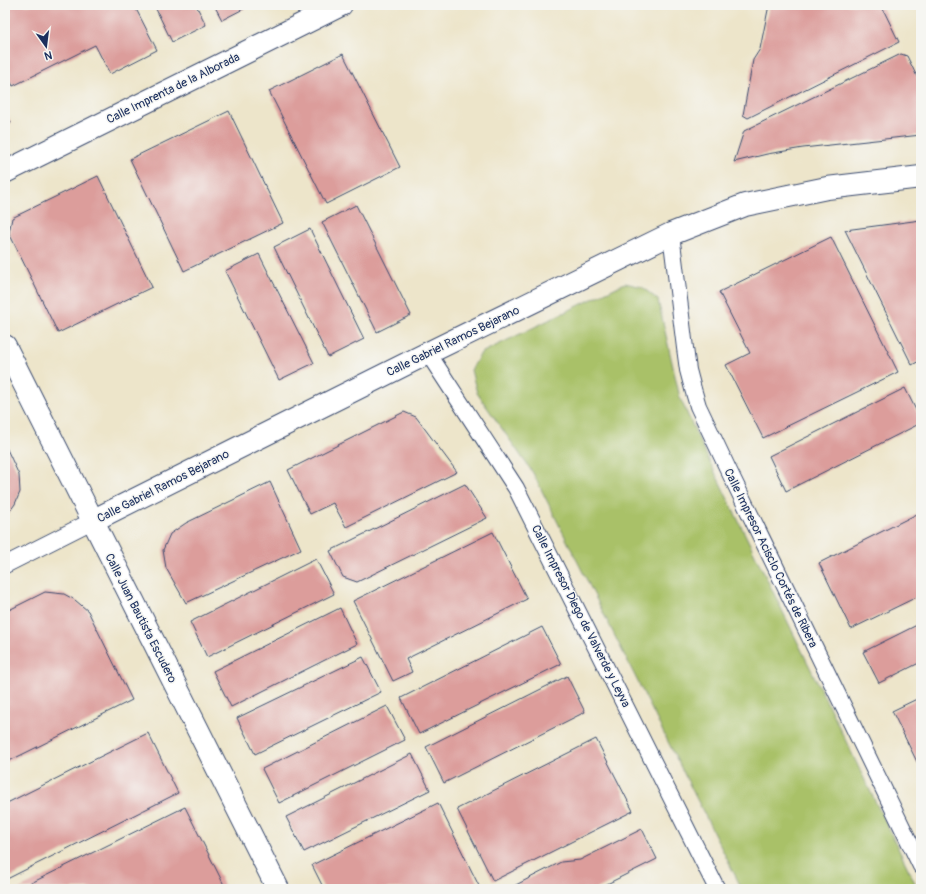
<svg xmlns="http://www.w3.org/2000/svg" width="926" height="894" font-family="Pangolin,sans-serif">
<style>
.green{fill:#a9c167;stroke:#627862}
.building{fill:#dc9d9b}
.lines{fill:none;stroke-linecap:round;stroke-linejoin:round}
.street-casing{stroke:#3a4a6e;stroke-width:18}
.secondary-casing{stroke:#3a4a6e;stroke-width:24}
.street{stroke:#fff;stroke-width:16}
.secondary{stroke:#fff;stroke-width:22}
.labels{text-anchor:middle;stroke-width:3;stroke-linejoin:round;paint-order:stroke}
.street-label{font-size:12px;fill:#1b2f5e;stroke:#f6f6f2}
</style>
<rect width="100%" height="100%" fill="#f6f6f2"/>
<filter id="ink" filterUnits="userSpaceOnUse"><feTurbulence type="fractalNoise" baseFrequency=".025" numOctaves="2"/><feDisplacementMap in="SourceGraphic" scale="8" xChannelSelector="R" yChannelSelector="G"/><feConvolveMatrix kernelMatrix="1 2 1 2 8 2 1 2 1" color-interpolation-filters="sRGB"/></filter>
<filter id="wash" filterUnits="userSpaceOnUse"><feTurbulence type="fractalNoise" baseFrequency=".012" numOctaves="4" result="noise"/><feDisplacementMap in="SourceGraphic" scale="16" xChannelSelector="R" yChannelSelector="G"/><feGaussianBlur stdDeviation="0.9" result="paint"/><feColorMatrix in="noise" values="0 0 0 0 0 0 0 0 0 0 0 0 0 0 0 0 0 1.4 0 .05"/><feComposite in="paint" operator="in"/></filter>
<g filter="url(#wash)">
<rect width="100%" height="100%" fill="#ede5ca"/>
<path class="green" d="M625 283 642 287 658 300 680 398 703 448 918 889H742L533 473 477 393 471 370 481 353Z"/>
<g id="blocks">
<path class="building" d="M5 5H134L157 50 110 74 95 45 13 86 5 71Z
M154 5H196L206 25 172 42Z
M214 5H251L222 20Z
M769 5H881L899 42 748 118 743 115 753 60 760 49Z
M343 54 400 167 326 204 269 91Z
M901 54 907 56 921 85V135L803 148 767 154 734 162 744 131Z
M5 109 11 123 5 126Z
M229 111 283 223 184 271 130 159Z
M98 176 152 287 58 333 9 233 12 218Z
M356 205 411 315 377 332 322 222Z
M921 220V360L912 365 845 230Z
M310 229 364 339 328 357 274 247Z
M831 237 898 372 763 438 726 365 750 353 719 292Z
M259 254 314 363 279 380 225 271Z
M905 388 921 420V423L786 491 769 456Z
M404 412 416 417 457 472 346 527 333 503 310 514 288 470Z
M5 445 19 475 20 492 15 504 5 518Z
M270 482 301 549 186 603 166 568 163 550 170 534 186 523Z
M465 484 487 518 357 582 343 577 330 551Z
M921 512V595L851 629 819 563Z
M493 532 527 599 406 659 412 672 393 681 353 601Z
M316 559 334 594 207 657 190 622Z
M45 592 64 594 75 600 88 611 132 700 5 763V612Z
M340 608 357 644 231 707 213 671Z
M921 623V662L879 683 863 652Z
M542 627 561 664 419 734 401 698Z
M363 657 381 692 255 754 237 718Z
M567 676 585 712 444 783 426 747Z
M921 697V770L892 711Z
M387 706 405 740 279 803 262 769Z
M148 733 178 793 5 880V804Z
M596 739 633 811 493 881 457 809Z
M412 754 430 790 304 852 286 817Z
M438 803 480 888 324 889 312 865Z
M185 807 226 889H19Z
M642 829 657 859 597 889H508L561 862 580 860Z"/>
</g>
</g>
<g filter="url(#ink)">
<use href="#blocks" fill-opacity="0" stroke="#3a4a6e" stroke-width="1"/>
<g class="lines">
<defs>
<path id="street" d="M671 234 685 348 688 370 693 389 698 406 727 467 921 866
M428 353 516 488 717 889
M5 565 92 521"/>
<path id="secondary" d="M5 172 341 5
M5 346 278 889
M92 521 428 353 671 234 745 205 827 188 921 177"/>
</defs>
<use href="#street" class="street-casing"/>
<use href="#secondary" class="secondary-casing"/>
<use href="#street" class="street"/>
<use href="#secondary" class="secondary"/>
</g>
</g>
<g class="labels">
<g class="street-label">
<text transform="translate(173 88) rotate(-26)" y="4">Calle Imprenta de la Alborada</text>
<text transform="translate(453 341) rotate(-26)" y="4">Calle Gabriel Ramos Bejarano</text>
<text transform="translate(163 486) rotate(-27)" y="4">Calle Gabriel Ramos Bejarano</text>
<text transform="translate(771 558) rotate(64)" y="4">Calle Impresor Acisclo Cortés de Ribera</text>
<text transform="translate(581 616) rotate(63)" y="4">Calle Impresor Diego de Valverde y Leyva</text>
<text transform="translate(141 618) rotate(63)" y="4">Calle Juan Bautista Escudero</text>
</g>
</g>
<rect width="926" height="894" fill="none" stroke="#f6f6f2" stroke-width="20"/>
<g transform="translate(46 46) rotate(166)" stroke="#f6f6f2" stroke-width="3" paint-order="stroke">
<path d="M0-3L7 15L0 10L-7 15Z" fill="#1b2f5e"/>
<text y="-6" font-size="11" font-weight="bold" text-anchor="middle" fill="#1b2f5e">N</text>
</g>
</svg>
